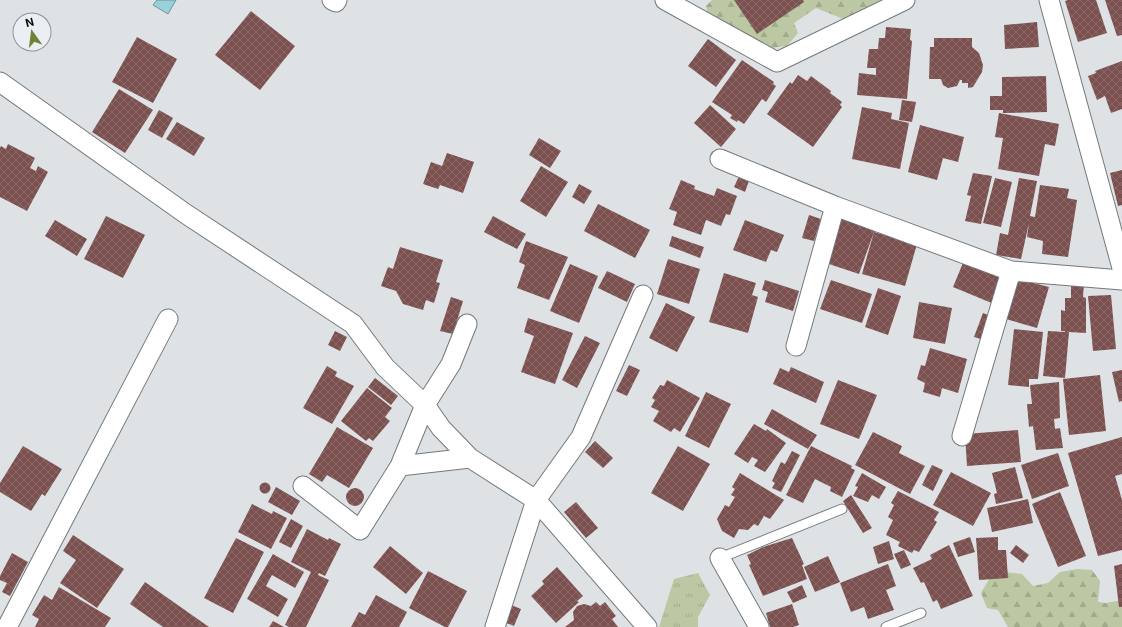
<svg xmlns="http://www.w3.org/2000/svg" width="1122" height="627" font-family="Inter,sans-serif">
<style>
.grass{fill:url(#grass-tufts)}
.forest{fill:url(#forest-firs)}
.water{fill:#99d1d8;stroke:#6e969b}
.building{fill:url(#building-cross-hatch)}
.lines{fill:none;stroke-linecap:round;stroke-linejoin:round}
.service-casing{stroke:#74787b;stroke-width:11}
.minor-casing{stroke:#74787b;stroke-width:21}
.service{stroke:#fff;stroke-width:9}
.minor{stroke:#fff;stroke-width:19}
</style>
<defs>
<pattern id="grass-tufts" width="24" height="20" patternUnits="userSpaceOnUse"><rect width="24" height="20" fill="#bbc8a3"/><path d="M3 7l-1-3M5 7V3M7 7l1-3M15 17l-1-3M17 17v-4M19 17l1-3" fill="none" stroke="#9fab8b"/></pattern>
<pattern id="forest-firs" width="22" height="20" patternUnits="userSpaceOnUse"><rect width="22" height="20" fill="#bbc8a3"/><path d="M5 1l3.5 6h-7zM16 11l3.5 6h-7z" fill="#9fab8b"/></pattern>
<pattern id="building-cross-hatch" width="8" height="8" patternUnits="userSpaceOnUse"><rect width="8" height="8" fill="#7b504e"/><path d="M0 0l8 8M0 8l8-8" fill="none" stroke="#8a6a68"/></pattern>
</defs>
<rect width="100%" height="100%" fill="#dee2e5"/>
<path class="grass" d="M698 573 710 595 698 617V627H659L674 579Z"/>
<path class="forest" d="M712 0H890L846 20 816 8 794 23 798 33 787 46 763 49 709 19 706 6Z
M1077 569 1092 570 1100 581 1098 602 1106 603 1122 600V627H1008L998 610 987 608 981 593 994 571 1022 574 1033 586 1048 583 1060 572Z"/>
<path class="water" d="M157 0H176L168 14 153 5Z"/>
<path class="building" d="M734 0H803L804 2 757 34Z
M1068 0H1096L1107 33 1078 42 1065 1Z
M1105 0H1122V35L1117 36Z
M251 11 295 46 260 90 215 55Z
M1037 22 1039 47 1005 49 1004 25Z
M886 27 911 29 910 40 912 41 907 99 857 95 859 73 876 75V68H867L869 49H878L879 38H885Z
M137 37 177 59 153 103 112 82Z
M934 38H972V47L979 53 983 65 982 72 973 87 968 88V83H962V80H960L957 86 948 88 943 85 941 79H929L930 47H934Z
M708 39 736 60 716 87 688 66Z
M742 60 774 82 773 84 776 86 766 102 762 99 744 124 738 120 737 122 730 118 732 115 712 102Z
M1122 61V109L1111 113 1105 96 1097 100 1088 76 1096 73 1095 71Z
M798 75 807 81 811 76 831 91 830 93 842 102 840 105 842 107 813 147 767 114 790 82 792 84Z
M1046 76 1047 112 1003 113V110H990V96H1002V77Z
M119 89 153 110 125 153 92 132Z
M902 100 916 102 912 122 899 120Z
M710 105 736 129 721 147 694 123Z
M862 107 892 113 891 119 909 123 900 169 852 159Z
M159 110 173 118 162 138 148 130Z
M999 113 1059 124 1055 146 1045 144 1039 176 998 169 1003 138 995 137Z
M177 122 205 138 194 156 166 139Z
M920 125 964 137 958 162 943 158 937 180 908 172Z
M539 138 561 151 550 168 529 155Z
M8 144 35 158 30 168 36 171 38 166 48 172 27 211 0 197V148L1 146 6 149Z
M447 153 474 162 463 193 440 185 438 189 423 184 431 162 442 166Z
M541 166 568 182 546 217 520 201Z
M1122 170V205L1118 206 1110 173Z
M973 173 992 176 981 224 965 221 971 196 967 195Z
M740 174 750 178 745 192 734 187Z
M995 178 1012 182 1001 227 983 223Z
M1019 178 1037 181 1030 216 1035 217 1040 185 1069 189 1067 198 1077 200 1068 257 1042 254 1043 241 1027 237 1029 223 1021 259 996 255 1000 233 1008 235Z
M681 180 695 186 694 189 714 196 717 188 737 196 730 215 726 214 721 226 706 220 701 235 673 225 677 212 669 209Z
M579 184 592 191 584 204 572 197Z
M598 204 650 230 635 258 584 231Z
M809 215 821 219 814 241 802 238Z
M106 216 145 235 123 278 84 259Z
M493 216 526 234 517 249 484 232Z
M841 218 875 229 859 274 826 263Z
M55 220 87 239 77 256 45 236Z
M745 220 784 235 777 252 771 250 766 262 733 250Z
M874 232 917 244 905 286 862 274Z
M672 236 704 247 700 258 669 246Z
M526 241 568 257 549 300 517 288 525 265 519 262Z
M400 247 443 260 436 282 440 283 434 303 426 300 423 310 403 304 396 291 381 286 388 267 393 269Z
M965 258 1006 275 994 304 953 287Z
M668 259 700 269 689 304 657 294Z
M570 264 598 276 579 323 550 311Z
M607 271 635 284 627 302 598 288Z
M724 273 756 283 752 295 758 297 748 333 709 322Z
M1018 279 1049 287 1037 328 1006 319Z
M765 280 799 291 793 311 765 302 768 292 762 290Z
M831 280 872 294 862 323 820 309Z
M1071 283H1084L1083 297 1086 298V333L1069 332 1065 378 1043 376 1048 331 1065 332V331H1061V310L1065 311V298H1071Z
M878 288 901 296 888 335 865 327Z
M1111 295 1116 349 1093 351 1088 296Z
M451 297 463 301 453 334 440 331Z
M919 302 952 308 945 344 913 338Z
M666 303 695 317 677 352 649 338Z
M983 313 993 317 984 340 974 337Z
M528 318 573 333 555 384 521 372 534 336 524 332Z
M1014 329 1043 332 1038 379H1029V387L1008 385Z
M335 331 347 337 340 351 328 345Z
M585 336 600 343 577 388 562 380Z
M930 348 967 359 958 393 942 388 940 397 923 392 925 383 917 379 921 365 925 366Z
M629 365 640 370 627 396 616 391Z
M327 366 337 372 335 376 354 386 332 424 303 408Z
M791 367 824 382 816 403 773 384 780 368 789 372Z
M1122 370V401L1119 402 1112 372Z
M1100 375 1106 431 1069 435 1063 379Z
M375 378 398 396 391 405 368 387Z
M667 380 700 398 680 432 674 428 671 432 653 421 659 411 651 407 655 400 652 398 660 385 664 386Z
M838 380 877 395 859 439 820 424Z
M1059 382 1060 418 1054 419 1055 429 1060 428 1063 448 1036 450 1033 426 1029 427 1027 404H1032L1030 385Z
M367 388 392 408 385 417 390 421 373 441 369 438 366 441 341 421Z
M706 392 731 404 709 448 685 436Z
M772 409 817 435 808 449 764 424Z
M754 424 766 431 767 429 786 443 765 472 754 466 758 460 752 457 748 463 734 454Z
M337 427 373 448 349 488 327 475 322 482 309 474Z
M1018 430 1021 462 967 466 965 434Z
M873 432 902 446 899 453 925 466 910 494 855 465Z
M1122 437V474L1115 476 1122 500V550L1098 556 1068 453Z
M595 441 613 458 603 468 585 452Z
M23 446 62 469 45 496 42 494 31 511 0 492V483Z
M678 446 710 464 683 511 651 493Z
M811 446 852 466 851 468 855 470 842 497 830 491 831 487 815 479 803 503 786 495Z
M792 451 800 455 781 492 772 488 775 483 772 481 781 462 785 464Z
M1058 453 1069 486 1032 499 1021 465Z
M932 465 943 470 933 491 922 485Z
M1015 467 1023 498 996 504 994 494 997 493 992 473Z
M951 472 991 493 973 526 933 505Z
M740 473 784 500 770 519 764 516 758 526 754 524 748 530 739 529 734 538 722 531 717 519 725 505 729 507 735 497 731 495 735 489 732 487Z
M862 473 886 487 879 499 872 495 868 502 853 496 858 487 855 486Z
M259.5 488a5.5 5.5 0 1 1 11 0a5.5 5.5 0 1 1-11 0Z
M276 487 300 501 292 515 268 502Z
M346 497a9 9 0 1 1 18 0a9 9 0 1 1-18 0Z
M898 491 939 512 934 520 937 522 919 552 914 550 912 553 898 546 900 542 886 535 893 520 888 517 894 505 891 503Z
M1060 492 1086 556 1058 567 1032 504Z
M851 495 872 528 863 533 843 501Z
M1028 499 1033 523 992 532 987 508Z
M576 502 598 528 586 538 564 512Z
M252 504 272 514 273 511 287 518 271 549 238 532Z
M291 519 303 526 291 548 279 542Z
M307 529 328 540 329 538 341 544 325 576 319 573 318 575 329 580 306 627H289L285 625 311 572 291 562Z
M73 535 124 569 97 608 60 583 76 560 63 551Z
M970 537 975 552 958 557 953 543Z
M998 537V550H1006L1008 578 979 580 976 538Z
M236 538 264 552 233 613 204 598Z
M792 538 804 564 802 565 807 579 763 596 749 565 751 564 747 555 763 547Z
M889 541 894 559 878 564 873 547Z
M949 545 973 596 941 609 937 600 933 602 924 582 921 583 913 568 932 559 930 555Z
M1016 545 1029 555 1023 563 1010 553Z
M390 546 423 573 406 594 373 567Z
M904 550 911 565 901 569 894 554Z
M12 553 28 562 10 596 2 592 7 583 0 580V576Z
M273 554 304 572 295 588 272 575 266 586 288 599 278 617 247 599Z
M828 556 840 582 815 592 804 567Z
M888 564 896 586 886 590 894 610 868 619 864 607 851 612 840 583Z
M1122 564V607H1119L1114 566Z
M557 567 583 596 577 601 579 602 556 623 531 596 544 584 542 581Z
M428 571 467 591 448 627H445L409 608Z
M145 582 209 627H163L130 604Z
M802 585 807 597 793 603 787 592Z
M59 587 111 618 105 627H35L39 619 32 615 44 595 52 600Z
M376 595 407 612 399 627H351L359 612 365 615Z
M596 602 600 606 605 602 616 616 612 619 618 627H565L574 620 573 612 577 606 584 604 591 606Z
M792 604 799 625 793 627H770L766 613Z
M511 605 521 609 514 626 504 622Z
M273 621 284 627H269Z"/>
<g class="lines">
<defs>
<path id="service" d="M720 558 842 509
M886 627 921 613"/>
<path id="minor" d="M332 0 336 2 337 0
M665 0 777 62 905 0
M1049 0 1122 268
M0 82 186 214 353 324 385 367 425 405 441 428 470 458 536 500 647 627
M720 159 835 206 1011 271 1122 280
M796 346 835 206
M962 436 1011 271
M400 466 425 405 451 364 467 324
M303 486 360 530 400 466 470 458
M720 558 759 627
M7 627 168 319
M495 627 536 500 581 437 643 295"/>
</defs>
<use href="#service" class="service-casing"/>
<use href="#minor" class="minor-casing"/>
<use href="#service" class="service"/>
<use href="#minor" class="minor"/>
</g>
<g transform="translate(32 32) rotate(346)"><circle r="19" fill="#ebeff3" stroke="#919497"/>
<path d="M0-3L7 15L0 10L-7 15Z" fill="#6c8436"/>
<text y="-6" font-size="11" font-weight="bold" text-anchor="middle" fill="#0b0c0d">N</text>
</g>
</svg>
